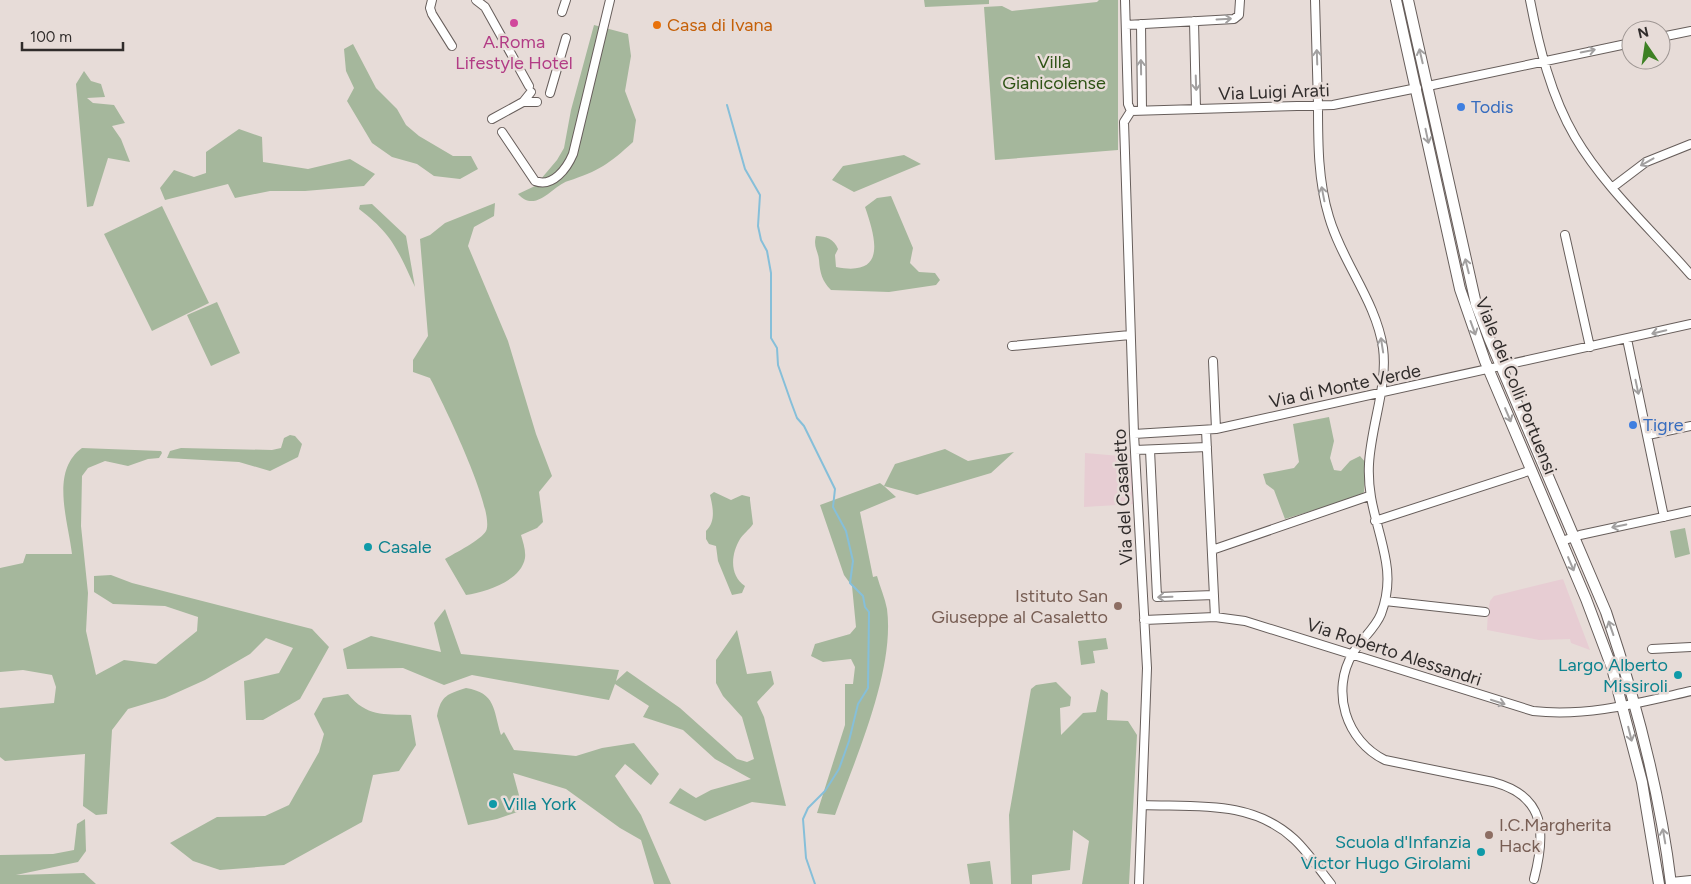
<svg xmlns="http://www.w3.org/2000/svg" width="1691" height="884" font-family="Figtree,sans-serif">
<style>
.commercial{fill:#e7cdd3}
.green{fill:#a5b79c}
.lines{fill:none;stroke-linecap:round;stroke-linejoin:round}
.stream{stroke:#86bfd9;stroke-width:2}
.minor-casing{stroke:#675e5b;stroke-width:10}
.major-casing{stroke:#675e5b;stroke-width:12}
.minor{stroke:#fff;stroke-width:8}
.major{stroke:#fff;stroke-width:10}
.oneway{stroke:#a2a0a0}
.hotel-dot{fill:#d1479c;stroke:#e7dcd8;stroke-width:2}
.food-dot{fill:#e8710a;stroke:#e7dcd8;stroke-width:2}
.shop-dot{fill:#3f7fe0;stroke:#e7dcd8;stroke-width:2}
.culture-dot{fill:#0f9aa8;stroke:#e7dcd8;stroke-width:2}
.education-dot{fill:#8d6e63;stroke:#e7dcd8;stroke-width:2}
.labels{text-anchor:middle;stroke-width:5;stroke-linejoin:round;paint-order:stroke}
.food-label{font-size:18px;fill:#c56008;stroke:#e7dcd8;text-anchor:start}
.hotel-label{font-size:18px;fill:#b23c85;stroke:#e7dcd8}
.park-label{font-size:18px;fill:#2e5214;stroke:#e7dcd8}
.street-label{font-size:18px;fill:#302c2b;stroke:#e7dcd8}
.shop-label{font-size:18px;fill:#366cbe;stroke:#e7dcd8;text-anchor:start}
.culture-label{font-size:18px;fill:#0d838f;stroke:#e7dcd8;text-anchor:start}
.education-label{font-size:18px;fill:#785e54;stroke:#e7dcd8;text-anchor:end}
</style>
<rect width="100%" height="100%" fill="#e7dcd8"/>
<path class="commercial" d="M1085 453 1132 457 1134 504 1084 507Z
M1563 579 1590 650 1571 643 1570 639 1539 640 1487 630 1488 612 1490 601 1494 596Z"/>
<path class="green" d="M924 0H989V4L925 7Z
M1099 0H1118V150L995 160 984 7 1002 6 1012 11 1097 2Z
M594 25 628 34 631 56 625 91 636 120 633 142C609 164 599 171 568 181 552 186 536 214 518 194L535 186 557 160 564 148 571 110Z
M353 44 376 88 397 109 406 125 419 136 453 156H471L478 169 460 179 434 176 417 164 392 157 372 143 347 101 354 88 346 71 344 49Z
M84 71 91 81 101 84 105 97 87 98 93 103 114 105 125 123 112 126 121 139 130 162 108 158 93 206 87 207 76 84Z
M239 129 262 137 263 162 308 169 350 159 375 174 364 186 305 191H270L235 198 228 184 165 200 160 188 174 170 194 177 206 173V152Z
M904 155 921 164 854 192 832 180 843 166Z
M891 196 913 248 910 263 919 272 935 273 940 280 936 285 889 292 831 290C822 281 820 273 819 260 818 250 813 247 816 236 826 236 834 239 838 249L835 255 836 267C887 277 876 239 865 207L877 198Z
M495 203 494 216 474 227 468 246 508 341 536 434 552 476 539 492 543 522 537 528 521 535C523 542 526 551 525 558 521 581 486 592 466 595L445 559C455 553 481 540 486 531 496 511 442 401 430 378L413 372V360L428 336 420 239 430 235 445 223Z
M372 204 406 236 415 287C397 249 393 235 359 209L360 205Z
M162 206 209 303 152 331 104 234Z
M217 302 240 353 211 366 187 315Z
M1329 417 1334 441 1330 458 1334 470 1341 471 1350 461 1360 456 1366 463 1364 492 1360 496 1285 519 1274 490 1266 484 1263 474 1294 468 1299 462 1293 424Z
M290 435 295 436 302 444 298 457 270 471 239 462 167 458 170 451 181 448 272 450 281 448 284 438Z
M82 448 161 451 162 453 159 458 148 459 128 466 105 461 88 468 82 476 81 526 88 593 86 631 96 675 124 660 156 664 197 631 198 617 165 606 113 604 94 592V576L111 575 132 583 312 629 329 647 300 699 263 720H246L244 681 279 673 293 648 266 638 250 654 205 680 165 698 128 709 112 730 107 814 96 815 83 806 85 754 5 761 0 757V708L54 703 56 687 52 675 23 670 0 672V568L23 563 26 554H72C68 520 50 471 82 448Z
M945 449 968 461 1014 452 991 473 917 495 884 486 896 497 860 512 873 577 877 576C880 587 885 598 887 609 895 670 856 757 835 815L817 813 845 725V684H853L855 667 851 659 823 662 811 656 815 644 850 634 856 627 852 586 844 575 820 505 880 483 884 486 895 464Z
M714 492 731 500 742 495 750 497V500L753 524C749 530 743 534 740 539 731 554 729 575 745 586L742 593 732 595 718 561 716 546 709 544 706 539V531C716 521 713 508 710 495Z
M1685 528 1690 554 1675 558 1670 531Z
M445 609 461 654 619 670 616 681 627 671 680 708 737 759 747 762 754 759 742 717 723 696 716 683V660L737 630 747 674 771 671 774 684 757 702 764 717 786 806 752 802 705 821 669 803 680 788 696 798 711 790 751 779 715 759 683 730 643 717 649 706 615 684 609 700 472 675 444 685 403 668 347 669 343 649 371 636 441 652 434 623Z
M1106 638 1108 649 1093 651 1095 663 1081 665 1078 641Z
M1056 682 1071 697 1070 706 1060 708 1061 735 1083 713 1096 712 1101 689 1108 693 1107 720 1128 721 1137 735 1129 884H1082L1089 841 1073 830 1070 870 1032 875V884H1011L1009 815 1031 689 1036 685Z
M466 688C496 693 493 709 501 735L504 732 514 750 576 756 602 748 634 743 659 774 651 785 625 764 615 776 641 815 671 884H654L641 840 620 828 566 789 513 773 523 810 497 819 468 825 437 716C441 695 448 694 466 688Z
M348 694C367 717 383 714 411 715L416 745 399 771 373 775 362 822 284 865 220 870 193 861 170 843 217 817 265 816 289 805 319 752 324 734 314 714 323 698Z
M85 819 86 851 78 862 16 875 84 873 96 884H0V855L53 854 74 850 77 824Z
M990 861 993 884H970L967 864Z"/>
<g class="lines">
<path class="stream" d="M727 105 745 169 760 195 758 226 761 240 767 251 771 273V338L777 348 778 365 791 402 797 418 804 426 835 489 833 507 846 531 853 561 850 583 863 596 865 607 869 612 868 688 858 704 849 741 839 769 825 791 808 808 803 819 806 858 815 884"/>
<defs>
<path id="minor" d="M432 0 430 8 432 14 452 46
M476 0 485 7 529 86
M1125 0 1128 104 1131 111
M1315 0C1316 35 1317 70 1318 105 1318 143 1318 181 1329 217 1342 262 1376 301 1383 348 1388 386 1371 425 1369 464 1367 502 1380 526 1386 562 1389 579 1387 598 1381 614 1375 629 1361 639 1353 653 1330 691 1346 741 1385 760L1493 782C1546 796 1546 833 1534 879
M1530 0C1539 47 1551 96 1575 137 1605 188 1653 231 1691 275
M562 12 566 0
M1194 21 1196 109
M1141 24 1142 110
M1126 25 1234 19 1239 15 1240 0
M1661 37 1691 31
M1428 86 1631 43
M550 93 566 38
M523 102H537
M1131 111 1124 122 1125 153 1134 434 1147 668 1139 884
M1131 111 1333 105 1417 88
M492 119 523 102 531 92
M502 132 535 181C553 188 567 168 573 154L610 0
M1613 187 1646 162 1691 144
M1565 235 1590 347
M1627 339 1664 517
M1012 346 1130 335
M1213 361 1216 429
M1206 430 1215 617
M1134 434 1216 429 1691 324
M1648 435 1691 426
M1135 450 1207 447
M1150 450 1157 597 1214 595
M1375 521 1532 470
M1562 541 1580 535 1691 511
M1212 550 1369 496
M1385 601 1485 612
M1144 620 1215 617 1245 621 1533 711C1588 717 1638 703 1691 691
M1652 649 1691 647
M1143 805C1196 807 1252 800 1294 839 1308 852 1319 869 1331 884
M1671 882 1691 880"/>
<path id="major" d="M1396 0 1460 289 1485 361 1586 599 1612 668 1642 782 1659 884
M1408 0 1476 304 1489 338 1606 612C1636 701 1660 791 1671 884"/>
</defs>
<use href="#minor" class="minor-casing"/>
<use href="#major" class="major-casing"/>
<use href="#minor" class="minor"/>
<use href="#major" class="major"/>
</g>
<defs><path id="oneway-shaft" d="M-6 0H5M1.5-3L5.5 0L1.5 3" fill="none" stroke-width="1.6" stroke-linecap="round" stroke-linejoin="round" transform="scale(1.25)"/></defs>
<g class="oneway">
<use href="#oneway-shaft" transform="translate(1224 19) rotate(-3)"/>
<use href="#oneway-shaft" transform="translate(1588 51) rotate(-11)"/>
<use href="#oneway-shaft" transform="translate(1421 56) rotate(-103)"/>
<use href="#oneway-shaft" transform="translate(1317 57) rotate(-92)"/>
<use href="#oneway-shaft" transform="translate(1141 67) rotate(-91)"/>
<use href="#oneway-shaft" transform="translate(1196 83) rotate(88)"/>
<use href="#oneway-shaft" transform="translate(1427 136) rotate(78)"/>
<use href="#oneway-shaft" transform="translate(1647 162) rotate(151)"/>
<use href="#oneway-shaft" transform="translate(1323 194) rotate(-101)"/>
<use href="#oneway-shaft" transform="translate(1467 266) rotate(-104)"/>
<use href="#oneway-shaft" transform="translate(1473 328) rotate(70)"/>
<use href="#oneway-shaft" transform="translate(1659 332) rotate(167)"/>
<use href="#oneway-shaft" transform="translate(1382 345) rotate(-99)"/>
<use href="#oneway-shaft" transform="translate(1637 387) rotate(78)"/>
<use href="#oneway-shaft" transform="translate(1508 415) rotate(67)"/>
<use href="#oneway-shaft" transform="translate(1619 526) rotate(168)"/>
<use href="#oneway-shaft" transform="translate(1571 564) rotate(67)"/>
<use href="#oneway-shaft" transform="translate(1165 597) rotate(178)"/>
<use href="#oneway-shaft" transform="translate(1611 628) rotate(-109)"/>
<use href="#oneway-shaft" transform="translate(1498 702) rotate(18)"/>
<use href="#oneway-shaft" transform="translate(1630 734) rotate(76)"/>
<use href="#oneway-shaft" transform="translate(1664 836) rotate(-100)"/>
</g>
<circle class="hotel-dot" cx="514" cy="23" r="5"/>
<circle class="food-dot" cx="657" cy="25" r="5"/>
<g class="shop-dot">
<circle cx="1461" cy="107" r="5"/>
<circle cx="1633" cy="425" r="5"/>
</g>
<g class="culture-dot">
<circle cx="368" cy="547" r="5"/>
<circle cx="1678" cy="675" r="5"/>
<circle cx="493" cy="804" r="5"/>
<circle cx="1481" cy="852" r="5"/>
</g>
<g class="education-dot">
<circle cx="1118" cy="606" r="5"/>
<circle cx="1489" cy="835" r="5"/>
</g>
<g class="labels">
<g class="food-label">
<text x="667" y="31">Casa di Ivana</text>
</g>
<g class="hotel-label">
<text x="514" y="48">A.Roma<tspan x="514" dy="21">Lifestyle Hotel</tspan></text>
</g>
<g class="park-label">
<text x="1054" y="68">Villa<tspan x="1054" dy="21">Gianicolense</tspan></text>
</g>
<g class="street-label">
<text transform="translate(1274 92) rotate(-2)" y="6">Via Luigi Arati</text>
<text transform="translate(1345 386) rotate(-12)" y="6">Via di Monte Verde</text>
<text transform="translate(1516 386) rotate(68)" y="6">Viale dei Colli Portuensi</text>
<text transform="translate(1123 497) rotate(-93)" y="6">Via del Casaletto</text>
<text transform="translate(1394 652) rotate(18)" y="6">Via Roberto Alessandri</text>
</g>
<g class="shop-label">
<text x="1471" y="113">Todis</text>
<text x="1643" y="431">Tigre</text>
</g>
<g class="culture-label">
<text x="378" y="553">Casale</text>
<text x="1668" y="671" text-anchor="end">Largo Alberto<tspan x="1668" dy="21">Missiroli</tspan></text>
<text x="503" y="810">Villa York</text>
<text x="1471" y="848" text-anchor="end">Scuola d'Infanzia<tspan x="1471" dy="21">Victor Hugo Girolami</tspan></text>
</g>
<g class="education-label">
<text x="1108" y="602">Istituto San<tspan x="1108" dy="21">Giuseppe al Casaletto</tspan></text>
<text x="1499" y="831" text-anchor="start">I.C.Margherita<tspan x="1499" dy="21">Hack</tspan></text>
</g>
</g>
<g transform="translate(1646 45) rotate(347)"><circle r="24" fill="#e7dcd8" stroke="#9e9693"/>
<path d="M0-4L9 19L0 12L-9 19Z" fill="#3d8124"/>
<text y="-8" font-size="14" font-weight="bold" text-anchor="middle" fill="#302c2b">N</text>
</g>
<path d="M22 42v8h101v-8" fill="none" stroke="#302c2b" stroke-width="2.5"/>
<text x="30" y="42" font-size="15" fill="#302c2b" stroke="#e7dcd8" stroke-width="4" paint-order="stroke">100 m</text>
</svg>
